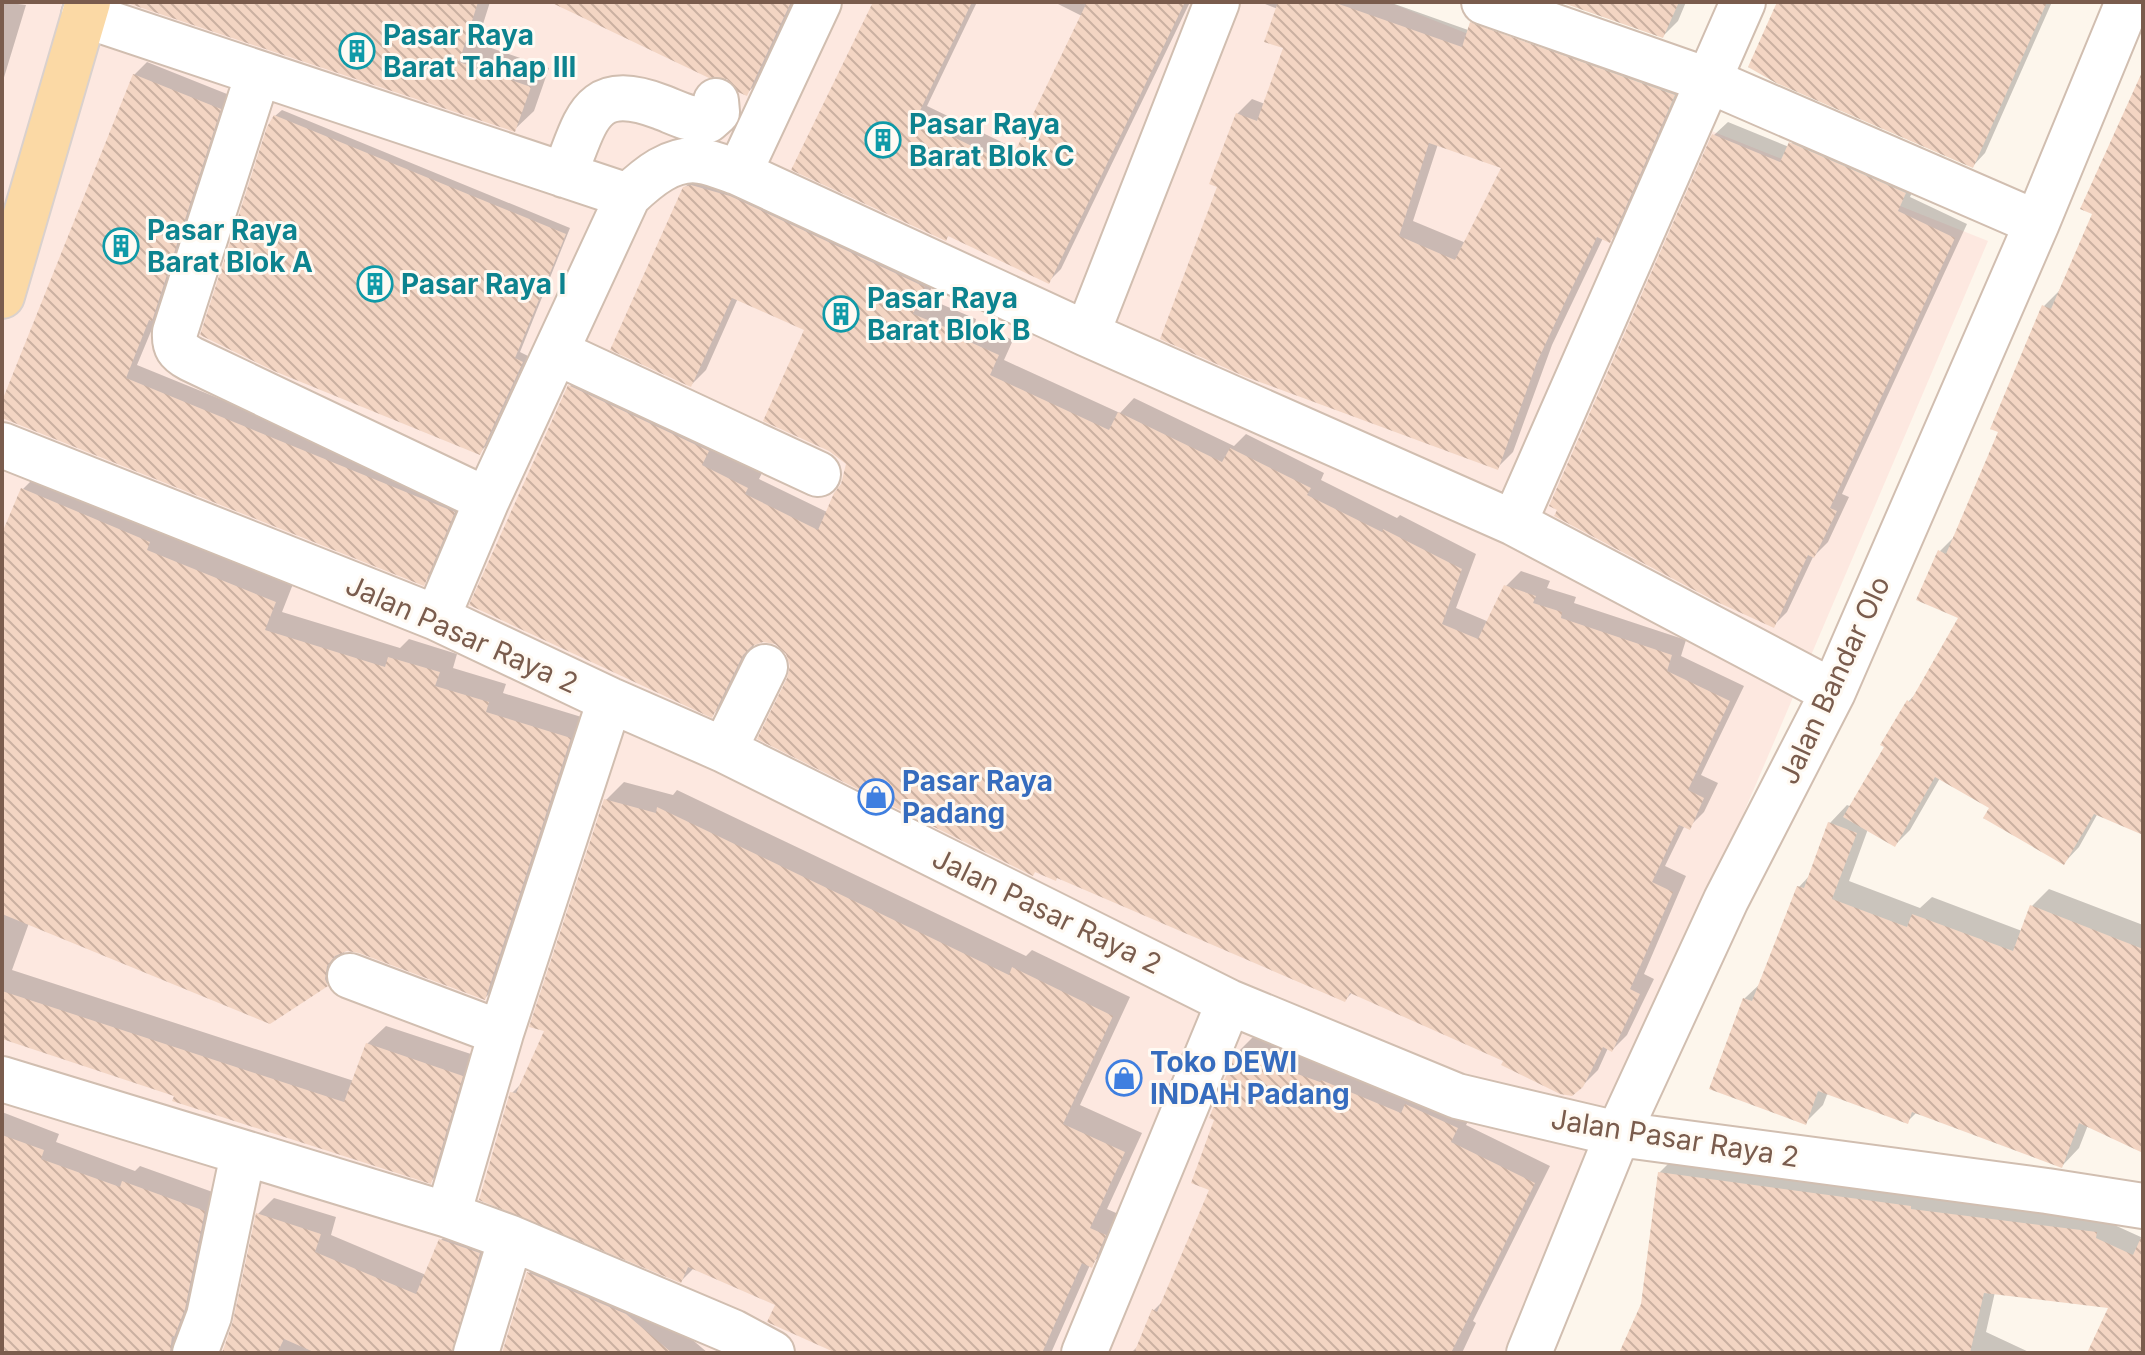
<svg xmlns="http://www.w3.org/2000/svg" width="2145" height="1355" font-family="Inter,sans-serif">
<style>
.commercial{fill:#fde8e0}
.shadow{fill:#0003;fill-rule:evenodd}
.building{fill:url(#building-back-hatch);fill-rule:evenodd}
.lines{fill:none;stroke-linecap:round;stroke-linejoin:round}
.minor-casing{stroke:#d1beb0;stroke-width:48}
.major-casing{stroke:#dad1cd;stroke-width:48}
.minor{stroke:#fff;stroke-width:44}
.major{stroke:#fbd9a5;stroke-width:44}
.labels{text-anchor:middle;stroke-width:6;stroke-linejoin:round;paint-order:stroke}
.culture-label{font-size:28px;font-weight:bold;fill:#0d838f;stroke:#fffaf3;text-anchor:start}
.street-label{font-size:28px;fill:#7a5c4d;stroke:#fffaf3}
.shop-label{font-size:28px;font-weight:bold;fill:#366cbe;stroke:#fffaf3;text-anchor:start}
</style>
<defs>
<pattern id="building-back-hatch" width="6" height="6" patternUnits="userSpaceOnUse" patternTransform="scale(2)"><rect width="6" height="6" fill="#f3d5c3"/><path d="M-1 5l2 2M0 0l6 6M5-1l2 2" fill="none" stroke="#cab0a1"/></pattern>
</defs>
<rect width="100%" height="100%" fill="#fdf6ec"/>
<path class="commercial" d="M2 2H1388L1988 241 1513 1353H2Z"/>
<path class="shadow" d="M2 2 26 5 2 84Z
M169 2H490L477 43 549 68 534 111 514 130Z
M554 2H803L772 69 747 93 728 77Z
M875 2H977L927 106 1018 150 1082 16 1054 2H1190L1061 269 1048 282 950 234 946 239Z
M1260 2H1389L1539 55 1557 34 1688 80 1624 226 1609 241 1603 238 1552 345 1513 452 1498 467 1219 186 1237 114 1252 99 1265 104 1286 47 1278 9ZM1438 144 1503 167 1466 243 1413 221Z
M1566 2H1686L1678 21 1663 36Z
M1779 2H2052L1985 153 1973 166Z
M147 62 232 96 159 312 137 365 466 499 436 571 423 583 2 416V407L134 75Z
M2143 77V833L2098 813 2079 847 2064 863 1991 808 1940 778 1910 830 1895 845 1868 829 1849 881 1920 908 1932 897 2022 931 2032 906 2049 889 2143 925V1150L2088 1125 2079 1148 2062 1166 1917 1112 1907 1122 1828 1092 1823 1105 1805 1123 1744 999 1762 982 1799 887 1811 874 1830 823 1847 805 1852 807 1887 747 1908 702 1919 690 1961 617 1940 551 1955 536 2000 431 2044 306 2059 291 2095 213 2127 106Z
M282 110 570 228 520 352 528 356 486 446 480 452 275 116Z
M1728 122 1789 147 1804 130 1918 179 1910 197 1967 224 1842 494 1849 497 1828 542 1813 557 1787 612 1773 626 1714 135Z
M700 173 939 271 927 298 976 319 975 323 1013 340 1004 360 1120 413 1134 398 1234 446 1246 434 1324 473 1321 480 1397 518 1400 515 1476 554 1456 608 1489 622 1506 586 1521 571 1550 581 1547 588 1576 597 1574 603 1686 640 1681 656 1744 686 1701 775 1718 783 1704 812 1689 827 1685 825 1665 866 1686 876 1644 974 1654 979 1627 1035 1612 1050 1608 1048 1598 1070 1582 1086 1506 1060 1353 992 1345 1000 789 679 792 666 788 653 776 642 762 640 755 643 727 700 712 715 570 386 585 371 716 450 762 473 759 479 827 512 843 485 849 463 807 329 738 298 706 370 691 385 684 188Z
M41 471 293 584 282 612 400 648 409 639 457 654 453 668 506 684 503 693 588 719 503 980 485 998 359 951 344 950 345 966 327 984 29 923 12 970 354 1081 367 1044 386 1026 480 1057 449 1163 431 1181 2 1037V539L23 489Z
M624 782 673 795 677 790 1026 956 1032 950 1130 997 1080 1105 1142 1133 1107 1209 1123 1216 1110 1247 1090 1265 1051 1353H841L777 1304 694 1268 681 1281 512 1093 524 1081 546 1030 606 800Z
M1254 1036 1473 1112 1466 1125 1550 1166 1473 1321 1476 1323 1462 1353H1131L1140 1344 1154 1310 1164 1300 1212 1189 1237 1053Z
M2 1112 59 1134 56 1142 135 1171 140 1166 221 1195 192 1353H34L2 1327Z
M1675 1157 2110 1223 2143 1238V1353H2089L2111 1307 1995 1292 1986 1332 2031 1353H1621L1642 1304 1659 1173Z
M274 1198 336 1217 331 1235 426 1275 441 1240 458 1223 495 1237 456 1353H224L235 1322 258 1214Z
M545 1256 643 1298 708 1353H504L529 1273Z"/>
<path class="building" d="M124 2H478L459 62 531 87 515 132Z
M550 2H791L747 96 738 92 727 79 709 78Z
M873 2H972L916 119 1009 164 1087 2H1185L1049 284 948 236 946 241 791 170Z
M1278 2H1333L1462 47 1470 22 1675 95 1610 243 1597 237 1566 300 1537 362 1498 470 1246 377 1160 339 1217 187 1209 184 1236 113 1257 121 1283 48 1264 42ZM1429 143 1501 168 1455 260 1399 236Z
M1560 2H1679L1663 38Z
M1777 2H2047L1973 168 1776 83 1748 67Z
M2143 70V835L2094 814 2064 865 1983 818 1989 808 1935 777 1895 847 1843 817 1884 747 1880 745 1907 700 1910 702 1958 618 1916 600 1938 550 1946 554 1998 432 1990 429 2042 305 2051 309 2092 214 2080 209Z
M133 74 221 109 152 321 149 320 126 378 455 512 424 586 2 418V401Z
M274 115 566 234 515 358 523 362 480 455 274 371 200 335 267 127Z
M1712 134 1780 162 1789 142 1906 193 1898 211 1955 238 1830 508 1837 511 1814 558 1808 555 1774 628 1715 601 1554 516 1557 510 1549 506Z
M691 185 730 196 925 287 913 314 962 334 961 338 999 355 990 375 1109 430 1118 412 1222 462 1230 448 1311 488 1307 495 1382 532 1383 529 1462 569 1442 624 1478 639 1504 585 1536 596 1533 603 1562 612 1561 618 1672 655 1667 671 1730 701 1688 790 1704 798 1690 830 1679 825 1652 882 1673 892 1630 989 1640 994 1612 1052 1603 1047 1583 1087 1572 1096 1560 1094 1501 1065 1503 1061 1350 993 1345 1002 1057 878 1056 881 1035 872 1033 876 757 739 787 678 790 666 786 654 775 644 763 642 752 646 743 655 712 718 469 605 568 385 709 451 702 465 748 488 745 494 818 530 834 493 841 484 846 464 829 451 763 421 804 330 732 298 691 387 610 350 683 187Z
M21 488 150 542 147 550 276 602 265 630 385 667 388 657 440 672 435 686 489 702 486 712 571 738 485 1000 359 953 347 951 335 956 327 966 325 979 328 986 270 1024 2 914V533Z
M604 799 656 813 657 807 1009 975 1012 967 1113 1016 1063 1124 1125 1152 1090 1228 1106 1235 1092 1268 1082 1263 1042 1353H836L767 1322 775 1305 688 1267 681 1283 479 1200 510 1092 516 1093 544 1031 529 1027Z
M1828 822 1857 833 1832 899 1907 927 1912 914 2013 951 2030 905 2143 949V1153L2079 1123 2062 1168 1912 1112 1908 1124 1818 1091 1806 1125 1709 1089 1743 998 1752 1001 1797 886 1804 888Z
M2 991 344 1102 366 1043 463 1076 431 1184 172 1101 174 1096 2 1039Z
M1236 1052 1320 1082 1321 1080 1401 1113 1405 1104 1458 1128 1451 1142 1535 1183 1451 1353H1134L1152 1309 1157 1312 1209 1190 1191 1183 1214 1120 1209 1118Z
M2 1135 44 1150 41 1159 120 1187 122 1181 205 1211 185 1309 174 1337 172 1336 170 1353H2Z
M1658 1172 1911 1206V1209L2097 1232 2096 1238 2133 1255 2143 1233V1353H2087L2108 1308 1984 1293 1970 1353H1619L1641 1304Z
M256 1213 321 1234 315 1252 416 1294 439 1239 480 1253 452 1353H316L284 1339 277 1353H222L233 1321Z
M527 1272 626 1314 672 1353H502Z"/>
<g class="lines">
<defs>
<path id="minor" d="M1484 2 1710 81 2037 223
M84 15 628 196
M258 74 175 332C174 347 178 352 191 359L487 500
M739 173 819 2
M564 175C587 120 589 80 661 107 677 113 691 121 708 120L717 112 716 101
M1087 334 1217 2
M556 352 818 474
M2 445 437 618 610 700 724 750 1229 1002 1457 1096 1618 1134 2047 1191 2143 1206
M1514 523 1743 2
M437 618 487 500 628 196C647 178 672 156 701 161 714 163 727 169 739 173L1087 334 1514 523 1833 692
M724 750 765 667
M350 976 501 1033
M2 1079 448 1215 511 1238 733 1332 772 1353
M448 1215 501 1033 610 700
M195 1353 209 1316 243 1154
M476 1353 511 1238
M1084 1353 1229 1002
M1529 1353 1618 1134 1726 900 1833 692 2037 223 2128 2"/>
<path id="major" d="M2 296 88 2"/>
</defs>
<use href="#minor" class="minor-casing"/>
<use href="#major" class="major-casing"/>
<use href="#minor" class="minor"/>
<use href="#major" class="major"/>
</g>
<defs>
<symbol id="building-ring" viewBox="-11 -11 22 22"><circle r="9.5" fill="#fffaf3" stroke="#0f9aa8" stroke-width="1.5"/><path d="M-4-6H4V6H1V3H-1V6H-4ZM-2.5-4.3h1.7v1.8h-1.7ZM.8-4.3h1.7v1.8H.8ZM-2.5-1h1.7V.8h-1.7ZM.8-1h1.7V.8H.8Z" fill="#0f9aa8"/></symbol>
<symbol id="shop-ring" viewBox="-11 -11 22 22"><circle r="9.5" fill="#fffaf3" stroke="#3f7fe0" stroke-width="1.5"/><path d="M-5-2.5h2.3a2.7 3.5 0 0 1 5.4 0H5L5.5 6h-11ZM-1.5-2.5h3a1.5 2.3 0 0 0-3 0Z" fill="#3f7fe0"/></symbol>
</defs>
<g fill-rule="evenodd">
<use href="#building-ring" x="337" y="31" width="40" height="40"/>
<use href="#building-ring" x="863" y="120" width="40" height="40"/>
<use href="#building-ring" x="101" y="226" width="40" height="40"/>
<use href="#building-ring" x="355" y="264" width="40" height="40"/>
<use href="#building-ring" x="821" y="294" width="40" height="40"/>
<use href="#shop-ring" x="856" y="777" width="40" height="40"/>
<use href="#shop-ring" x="1104" y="1058" width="40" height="40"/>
</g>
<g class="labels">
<g class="culture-label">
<text x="383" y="45">Pasar Raya<tspan x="383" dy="32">Barat Tahap III</tspan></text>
<text x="909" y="134">Pasar Raya<tspan x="909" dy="32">Barat Blok C</tspan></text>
<text x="147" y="240">Pasar Raya<tspan x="147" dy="32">Barat Blok A</tspan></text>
<text x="401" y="294">Pasar Raya I</text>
<text x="867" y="308">Pasar Raya<tspan x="867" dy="32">Barat Blok B</tspan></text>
</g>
<g class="street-label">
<text transform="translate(462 634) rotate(24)" y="10">Jalan Pasar Raya 2</text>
<text transform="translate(1834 680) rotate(-65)" y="10">Jalan Bandar Olo</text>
<text transform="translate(1047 911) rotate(26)" y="10">Jalan Pasar Raya 2</text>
<text transform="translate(1675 1138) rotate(9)" y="10">Jalan Pasar Raya 2</text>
</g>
<g class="shop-label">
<text x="902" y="791">Pasar Raya<tspan x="902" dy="32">Padang</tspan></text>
<text x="1150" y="1072">Toko DEWI<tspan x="1150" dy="32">INDAH Padang</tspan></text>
</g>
</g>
<rect width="2145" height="1355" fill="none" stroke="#7a5c4d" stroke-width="8"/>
</svg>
